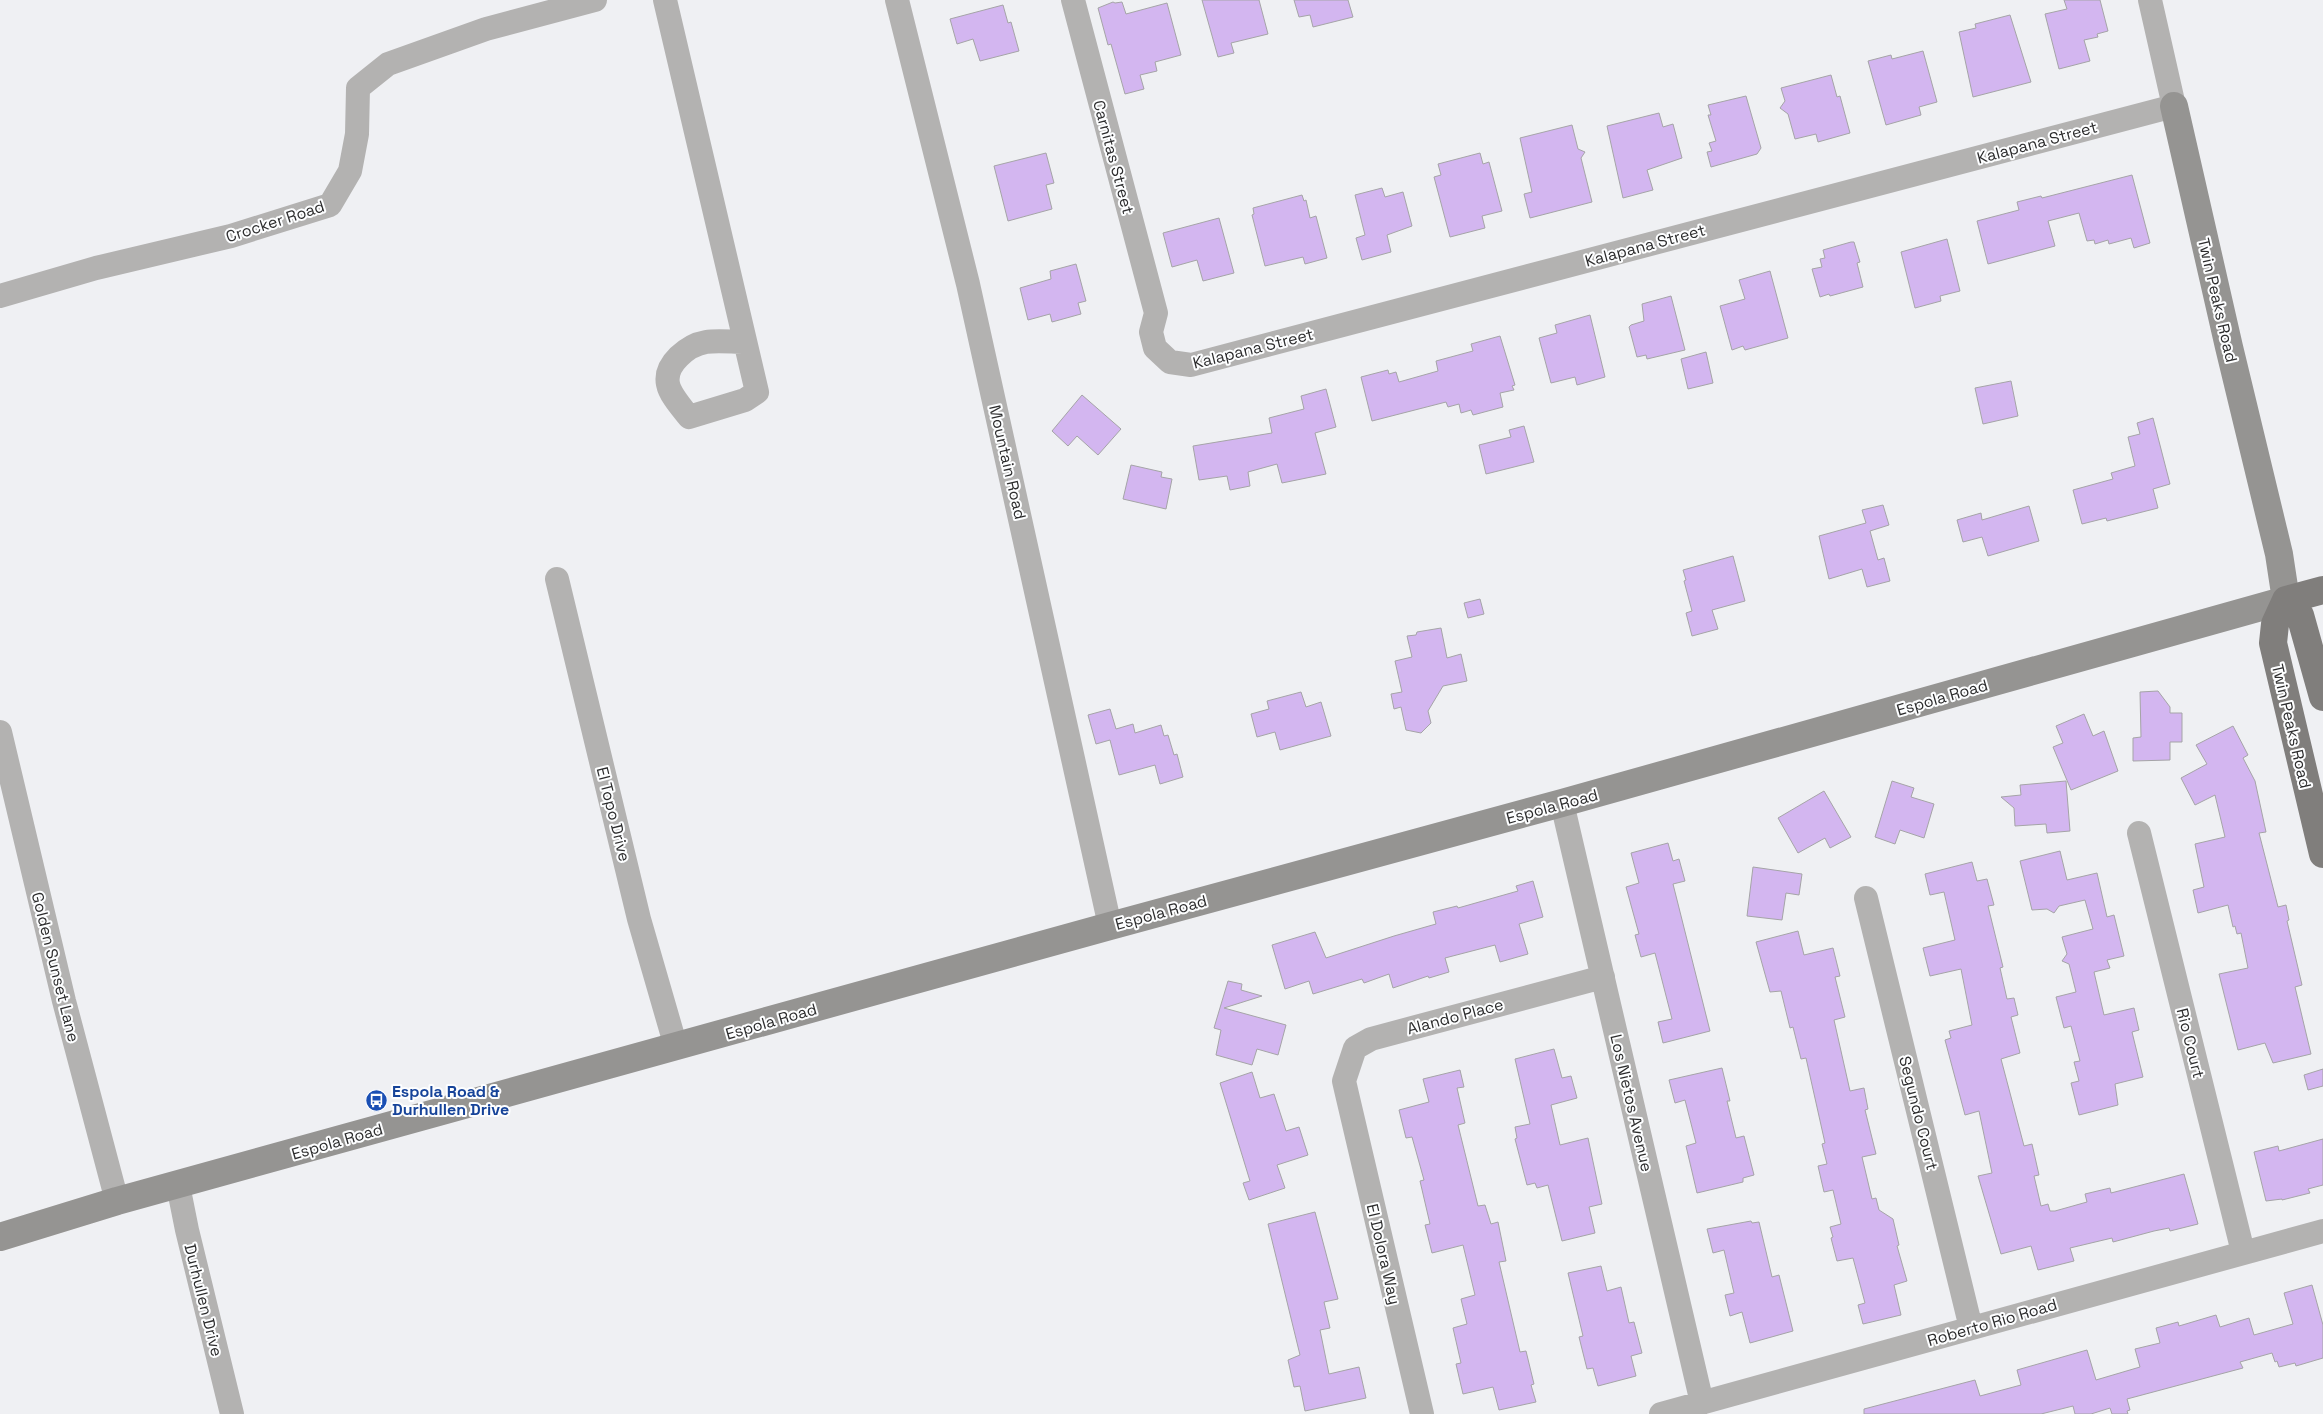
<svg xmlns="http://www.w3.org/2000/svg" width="2323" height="1414" font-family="'Space Grotesk',sans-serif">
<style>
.building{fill:#d3b6f0;stroke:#a5a4a7}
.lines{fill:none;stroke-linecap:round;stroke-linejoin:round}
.street{stroke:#b3b2b1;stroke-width:24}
.secondary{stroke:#959492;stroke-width:28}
.primary{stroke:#807e7c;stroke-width:28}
.labels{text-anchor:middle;stroke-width:4;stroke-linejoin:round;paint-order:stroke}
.street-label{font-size:16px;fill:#2c2c2d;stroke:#fdfeff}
.transit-label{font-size:16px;font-weight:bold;fill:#164399;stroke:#fdfeff;text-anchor:start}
</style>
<rect width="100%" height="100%" fill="#eff0f3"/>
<path class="building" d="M1202 0H1259L1268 34 1231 43 1234 53 1218 57Z
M1294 0H1348L1353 17 1313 27 1310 15 1299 17Z
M2064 0H2100L2108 31 2097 34 2098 37 2084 40 2090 61 2059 69 2045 14 2067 9Z
M1113 2 1115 3 1122 2 1126 14 1167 3 1181 55 1155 62 1157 71 1140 75 1144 89 1125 94 1111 44 1108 45 1098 8Z
M1003 5 1008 23 1011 22 1019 51 980 61 973 39 957 44 950 19Z
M2010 15 2031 82 1973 97 1959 32 1976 28 1975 24Z
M1923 51 1937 102 1919 107 1921 115 1886 125 1868 61 1891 55 1892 59Z
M1831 75 1837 97 1840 96 1850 133 1818 142 1816 134 1795 139 1788 114 1780 108 1785 101 1781 88Z
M1746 96 1761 148 1757 154 1711 167 1707 152 1712 151 1709 143 1716 141 1708 115H1711L1708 105Z
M1659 113 1663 127 1673 124 1682 158 1647 170 1653 190 1623 198 1607 126Z
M1572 125 1578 149 1585 152 1581 158 1592 202 1530 218 1524 194 1532 192 1520 138Z
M1046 153 1054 183 1046 185 1052 209 1008 221 994 166Z
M1480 153 1483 164 1489 162 1502 211 1482 216 1485 228 1450 237 1434 177 1441 175 1438 164Z
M2132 175 2150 243 2134 248 2131 238 2109 244 2108 240 2095 244 2094 240 2087 241 2079 213 2048 221 2055 246 1988 264 1977 221 2019 210 2017 202 2041 196 2042 198Z
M1382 188 1385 197 1403 192 1412 226 1387 235 1391 252 1362 260 1356 238 1365 235 1355 195Z
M1302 195 1304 201 1306 200 1310 218 1316 216 1327 258 1305 264 1303 257 1265 266 1252 215 1254 214 1253 208Z
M1219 218 1234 273 1203 281 1197 260 1172 267 1163 233Z
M1947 239 1960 291 1940 296 1941 301 1915 308 1901 252Z
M1851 242H1854L1860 262 1857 263 1863 287 1830 296 1829 294 1820 297 1812 269 1822 267 1820 259 1825 258 1823 250Z
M1076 264 1086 301 1078 303 1081 314 1052 322 1050 314 1028 320 1020 288 1051 279 1050 271Z
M1770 271 1788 338 1745 350 1743 346 1732 350 1720 306 1745 299 1739 280Z
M1671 296 1685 350 1647 359 1646 355 1637 357 1629 327 1631 325 1644 321 1642 304Z
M1590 315 1605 377 1577 385 1575 377 1551 383 1539 338 1557 333 1555 325Z
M1500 336 1515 385 1512 386 1514 390 1500 393 1503 407 1473 415 1471 410 1461 413 1459 404 1448 407 1446 402 1372 421 1361 377 1388 370 1389 374 1396 372 1399 382 1438 371 1436 361 1473 351 1471 344Z
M1706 352 1713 383 1688 389 1681 359Z
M2011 381 2018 416 1983 424 1975 388Z
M1326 389 1336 427 1315 433 1326 474 1282 483 1277 464 1248 472 1250 486 1230 490 1227 476 1199 480 1193 446 1272 433 1269 418 1304 409 1301 396Z
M1082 395 1121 429 1098 455 1077 436 1068 446 1052 431Z
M2153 418 2170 484 2153 489 2158 508 2107 521 2106 518 2082 524 2073 490 2113 479 2111 473 2135 466 2128 437 2140 434 2137 423Z
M1524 426 1534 462 1486 474 1479 445 1511 437 1509 430Z
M1131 465 1162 472 1161 477 1172 479 1166 509 1123 499Z
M1883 505 1889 525 1870 531 1878 560 1884 558 1890 581 1867 587 1862 569 1829 579 1819 536 1866 523 1862 510Z
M2029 506 2039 541 1988 556 1982 537 1963 542 1957 520 1981 513 1982 520Z
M1733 556 1745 601 1712 610 1718 629 1692 636 1686 613 1692 611 1684 581 1686 580 1683 570Z
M1480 599 1484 614 1468 618 1464 603Z
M1441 628 1447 658 1461 654 1467 681 1443 686 1428 711 1431 723 1421 733 1406 730 1401 707 1394 709 1391 694 1402 692 1395 661 1412 657 1407 636 1416 635 1417 632Z
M2158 691 2170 707V713H2182V742H2170V760L2133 761V738L2141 737 2140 692Z
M1301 692 1306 707 1321 702 1331 736 1280 750 1275 732 1257 737 1251 714 1269 709 1267 701Z
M1110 709 1116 729 1133 724 1135 733 1161 725 1164 736 1168 735 1174 755 1177 754 1183 777 1160 784 1155 765 1119 775 1110 740 1096 744 1088 715Z
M2084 714 2093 736 2104 731 2118 771 2071 790 2053 747 2063 743 2056 726Z
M2233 726 2248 755 2243 758 2255 781 2266 832 2259 833 2278 907 2286 905 2289 920 2287 921 2302 985 2295 987 2311 1054 2273 1063 2265 1043 2238 1050 2219 974 2248 968 2241 933 2237 934 2235 926 2233 927 2228 905 2198 913 2193 890 2204 887 2195 844 2225 837 2215 795 2195 805 2181 778 2207 764 2196 745Z
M1892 781 1914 788 1911 797 1934 804 1924 838 1900 830 1895 844 1875 837Z
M2066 781 2070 831 2047 833 2046 824 2015 826 2014 808 2001 797 2021 795 2020 785Z
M1824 791 1851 837 1830 848 1825 838 1798 853 1778 818Z
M1668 843 1673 861 1679 859 1685 881 1673 884 1710 1031 1663 1043 1658 1022 1672 1019 1655 953 1641 957 1635 935 1639 934 1626 887 1639 883 1631 853Z
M2060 851 2067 880 2097 873 2107 917 2114 915 2124 956 2107 960 2110 968 2094 972 2104 1015 2134 1008 2139 1030 2132 1032 2143 1077 2115 1084 2118 1105 2079 1115 2071 1083 2079 1081 2074 1062 2080 1061 2071 1026 2064 1028 2056 997 2076 992 2069 964 2062 961 2067 954 2062 937 2093 929 2085 900 2059 906 2054 913 2047 909 2032 910 2020 861Z
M1972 862 1977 881 1987 879 1994 905 1988 906 2003 967 2000 968 2007 999 2014 998 2018 1015 2011 1017 2020 1053 2001 1059 2024 1146 2032 1144 2039 1175 2034 1176 2041 1206 2048 1204 2050 1211H2055L2087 1202 2085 1194 2110 1188 2111 1193 2184 1174 2198 1224 2170 1231 2169 1228 2154 1231 2113 1242 2112 1238 2070 1248 2074 1261 2038 1270 2031 1246 2001 1254 1978 1176 1992 1173 1979 1111 1965 1115 1945 1040 1951 1038 1949 1031 1972 1025 1961 969 1930 976 1923 948 1955 940 1944 892 1930 895 1925 874Z
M1753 867 1802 874 1799 895 1786 893 1782 920 1747 916Z
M1533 881 1543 917 1519 924 1528 954 1500 962 1495 945 1445 958 1449 972 1429 978 1428 976 1393 988 1389 974 1364 983 1362 979 1313 994 1309 981 1285 989 1272 945 1315 932 1326 958 1394 936 1436 924 1433 912 1457 906 1458 908 1518 891 1516 886Z
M1798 931 1804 955 1833 948 1840 976 1835 977 1845 1017 1834 1020 1850 1091 1864 1088 1868 1109 1865 1110 1876 1154 1862 1157 1872 1199 1876 1198 1879 1210 1893 1219 1899 1245 1897 1246 1907 1281 1894 1285 1901 1315 1863 1324 1858 1305 1865 1303 1853 1258 1837 1261 1831 1238 1833 1237 1830 1227 1841 1224 1833 1190 1824 1192 1818 1166 1827 1164 1822 1144 1825 1143 1806 1058 1801 1059 1793 1027 1790 1028 1781 991 1770 992 1756 942Z
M1228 981 1242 984 1241 990 1262 996 1224 1008 1286 1025 1278 1055 1257 1049 1252 1065 1216 1055 1221 1030 1214 1028Z
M1554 1049 1562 1078 1571 1076 1577 1098 1551 1105 1560 1145 1588 1138 1602 1204 1589 1207 1595 1233 1562 1241 1548 1185 1537 1188 1535 1183 1527 1185 1515 1139 1517 1138 1515 1127 1530 1124 1515 1059Z
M1722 1068 1730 1101H1727L1736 1138 1744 1136 1754 1175 1743 1178V1182L1697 1193 1686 1146 1696 1143 1685 1100 1675 1103 1669 1080Z
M2323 1069V1086L2308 1090 2304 1075Z
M1460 1070 1464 1087 1457 1088 1465 1123 1458 1125 1478 1206 1485 1205 1491 1224 1498 1222 1506 1261 1499 1262 1520 1352 1526 1351 1534 1384 1531 1385 1536 1402 1499 1410 1493 1387 1463 1394 1456 1364 1461 1363 1453 1328 1467 1324 1461 1299 1475 1295 1463 1245 1432 1253 1425 1225 1430 1224 1420 1181 1424 1180 1412 1137 1406 1138 1399 1110 1429 1102 1423 1079Z
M1252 1072 1260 1098 1274 1094 1286 1131 1299 1127 1308 1155 1277 1165 1285 1188 1249 1200 1243 1183 1250 1181 1220 1083Z
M2323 1139V1185L2308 1189 2310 1193 2282 1200V1199L2266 1201 2254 1152 2278 1146 2279 1151Z
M1315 1212 1338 1299 1324 1302 1330 1328 1320 1330 1329 1374 1359 1367 1366 1398 1305 1411 1300 1386 1294 1387 1288 1360 1300 1355 1268 1224Z
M1751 1221 1752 1223 1759 1222 1772 1277 1779 1275 1793 1331 1750 1343 1742 1312 1730 1316 1725 1295 1734 1293 1724 1250 1713 1253 1707 1229Z
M1601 1266 1607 1291 1621 1287 1629 1323 1634 1322 1642 1353 1631 1356 1636 1376 1598 1386 1593 1368 1587 1369 1579 1337 1583 1336 1568 1273Z
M2312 1285 2323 1325V1358L2296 1366 2295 1363 2279 1367 2277 1361 2275 1362 2272 1353 2240 1362 2243 1368 2127 1399 2130 1410 2127 1411 2128 1414H2112L2110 1408 2091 1414H2075L2073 1406 2041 1414H1864V1409L1975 1380 1980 1396 2021 1385 2017 1370 2087 1350 2096 1380 2140 1367 2135 1349 2160 1343 2156 1328 2178 1322 2179 1326 2216 1315 2220 1327 2249 1318 2254 1335 2293 1324 2284 1293Z"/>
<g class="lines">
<path class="street" d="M665 0 757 392 745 400 689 417C682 408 670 395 668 384 664 364 688 345 706 342 718 340 732 342 745 342
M897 0 968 284 1110 926
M1073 0 1156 313 1151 332 1155 348 1170 362 1191 365 2174 106 2150 0
M0 296 96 268 231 236 330 205 350 171 357 134 358 88 388 64 486 29 595 0
M557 579 639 919 676 1047
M0 732 64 1001 117 1201
M1562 803 1702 1403
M2139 833 2243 1252
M1866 898 1971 1328
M178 1185 187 1230 232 1414
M1422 1414 1347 1094 1344 1081 1355 1048 1371 1039 1603 977
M1661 1414 2323 1231"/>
<path class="secondary" d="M0 1237 117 1201 1110 926 1562 803 2286 600 2279 554 2229 347 2174 106"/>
<path class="primary" d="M2286 600 2275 624 2273 643 2323 854
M2286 600 2300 615 2323 697
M2286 600 2323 590"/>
</g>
<defs>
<symbol id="bus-disc" viewBox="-11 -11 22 22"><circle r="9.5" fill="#1a4fb4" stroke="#fdfeff"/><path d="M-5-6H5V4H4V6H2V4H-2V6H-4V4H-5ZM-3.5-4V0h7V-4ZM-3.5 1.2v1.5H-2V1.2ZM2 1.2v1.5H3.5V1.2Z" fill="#fff"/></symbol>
</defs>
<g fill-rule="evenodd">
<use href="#bus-disc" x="364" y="1088" width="25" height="25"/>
</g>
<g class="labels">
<g class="street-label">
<text transform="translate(2037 142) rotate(-15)" y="6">Kalapana Street</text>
<text transform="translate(1114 157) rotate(75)" y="6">Carnitas Street</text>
<text transform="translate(275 221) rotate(-18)" y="6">Crocker Road</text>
<text transform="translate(1645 245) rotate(-15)" y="6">Kalapana Street</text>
<text transform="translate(2218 300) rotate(77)" y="6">Twin Peaks Road</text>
<text transform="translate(1253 348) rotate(-14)" y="6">Kalapana Street</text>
<text transform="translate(1008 462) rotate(77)" y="6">Mountain Road</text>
<text transform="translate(1942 697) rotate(-16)" y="6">Espola Road</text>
<text transform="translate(2292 726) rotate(77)" y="6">Twin Peaks Road</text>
<text transform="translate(1552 806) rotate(-15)" y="6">Espola Road</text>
<text transform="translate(614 814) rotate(76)" y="6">El Topo Drive</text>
<text transform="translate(1161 912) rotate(-15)" y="6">Espola Road</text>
<text transform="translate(56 967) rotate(76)" y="6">Golden Sunset Lane</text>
<text transform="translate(1455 1016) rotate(-15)" y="6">Alando Place</text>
<text transform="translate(771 1021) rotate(-16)" y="6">Espola Road</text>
<text transform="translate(2191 1043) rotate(76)" y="6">Rio Court</text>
<text transform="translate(1632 1103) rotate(77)" y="6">Los Nietos Avenue</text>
<text transform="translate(1919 1113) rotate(76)" y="6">Segundo Court</text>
<text transform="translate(337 1141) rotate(-16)" y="6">Espola Road</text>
<text transform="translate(1384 1254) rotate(77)" y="6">El Dolora Way</text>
<text transform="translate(204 1300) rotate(76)" y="6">Durhullen Drive</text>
<text transform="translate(1992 1322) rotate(-16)" y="6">Roberto Rio Road</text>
</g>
<g class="transit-label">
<text x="392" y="1097">Espola Road &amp;<tspan x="392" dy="18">Durhullen Drive</tspan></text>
</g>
</g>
</svg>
